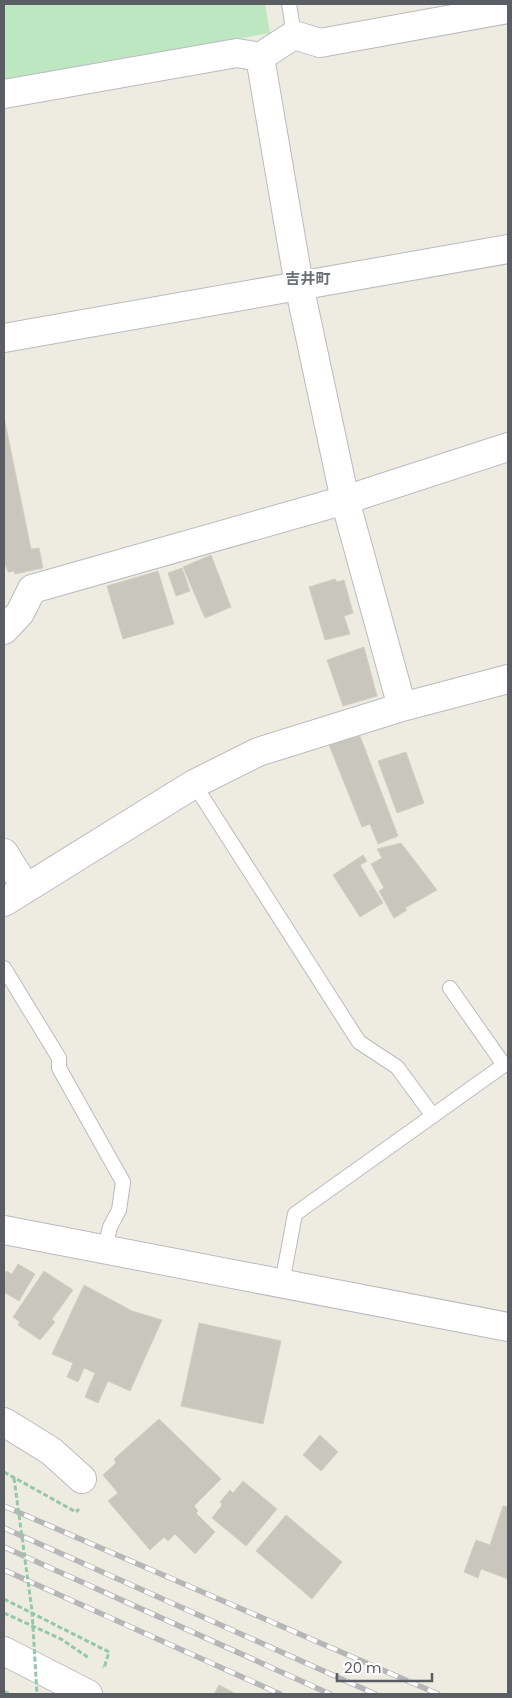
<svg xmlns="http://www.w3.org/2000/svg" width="512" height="1698" font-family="Poppins,'Noto Sans JP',sans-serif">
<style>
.green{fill:#bce7c0}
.building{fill:#c9c6be;stroke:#d3cfbf}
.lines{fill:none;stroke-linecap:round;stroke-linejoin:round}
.service-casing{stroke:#b9bbc1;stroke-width:16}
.minor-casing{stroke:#b9bbc1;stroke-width:30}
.tertiary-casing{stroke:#b9bbc1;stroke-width:30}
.secondary-casing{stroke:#babdc4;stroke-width:30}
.path{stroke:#94c8a9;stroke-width:3;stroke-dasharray:5 2.5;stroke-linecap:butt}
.service{stroke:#fff;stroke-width:14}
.minor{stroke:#fff;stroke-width:28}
.tertiary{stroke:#fff;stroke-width:28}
.secondary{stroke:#fff;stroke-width:28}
.rail-casing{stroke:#b5b6b6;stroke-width:5.5}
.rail{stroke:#fff;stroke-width:4;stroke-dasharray:11;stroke-linecap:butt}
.path-bridge{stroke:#94c8a9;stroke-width:3;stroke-dasharray:5 2.5;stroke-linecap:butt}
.labels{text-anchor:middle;stroke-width:4.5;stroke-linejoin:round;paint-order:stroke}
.neighbourhood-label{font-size:15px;font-weight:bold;fill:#6b6f76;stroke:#fff}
</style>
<rect width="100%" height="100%" fill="#eeece1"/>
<path class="green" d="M4 4H265L270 33 4 79Z"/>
<path class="building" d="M4 417 31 549 39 548 43 568 15 574 14 571 8 572 4 561Z
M211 555 231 607 205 618 183 567Z
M182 568 190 591 176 596 168 573Z
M158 571 174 624 123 639 107 586Z
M335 579 337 582 344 580 353 613 344 616 350 634 325 640 309 587Z
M364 647 377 696 343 706 327 660Z
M360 736 398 836 378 844 370 824 362 827 329 745Z
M406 752 424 803 397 813 378 761Z
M401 843 437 890 405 908 407 910 394 918 379 891 384 888 371 864 382 858 377 849Z
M363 855 367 861 360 865 383 903 360 917 333 875Z
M18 1264 35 1274 19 1301 4 1292 6 1271 12 1274Z
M44 1271 73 1290 52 1319 55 1322 40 1340 18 1325 20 1322 13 1317Z
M84 1285 132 1311 162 1320 130 1391 108 1381 98 1403 85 1397 95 1373 84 1368 78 1382 67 1377 73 1363 52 1354Z
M199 1323 281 1341 263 1424 181 1406Z
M159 1419 221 1479 194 1506 198 1511 196 1513 215 1532 195 1554 175 1534 168 1541 164 1537 150 1550 108 1501 118 1493 103 1475 116 1463 114 1459Z
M320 1435 338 1452 321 1471 303 1455Z
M243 1481 277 1509 246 1546 212 1518 222 1505 220 1502 230 1490 233 1493Z
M503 1506 508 1507V1579L481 1569 478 1578 464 1572 476 1540 490 1545Z
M286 1515 342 1562 312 1599 256 1551Z
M219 1685 236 1694H214Z"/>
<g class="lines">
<defs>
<path id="service" d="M289 4 294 35
M194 784 359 1042 397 1067 433 1116
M4 968 59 1058V1068L123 1182 119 1210 110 1227 105 1248
M282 1283 295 1214 504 1065 450 988"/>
<path id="minor" d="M260 57 299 285 345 500 402 707
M4 94 237 53 260 57 294 35 320 43 508 9
M4 630 20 613 32 589 345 500 508 447
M4 853 26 888
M4 902 194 784 258 752 402 707 508 679
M4 1422 51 1451 82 1479"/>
<path id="tertiary" d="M4 338 508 249
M4 1230 508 1327"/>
<path id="secondary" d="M4 1651 88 1694"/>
</defs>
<use href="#service" class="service-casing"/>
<use href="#minor" class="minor-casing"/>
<use href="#tertiary" class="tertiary-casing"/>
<use href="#secondary" class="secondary-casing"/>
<path class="path" d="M4 1472 76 1512 79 1509
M4 1599 109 1652 104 1668 103 1667
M4 1613 61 1639 89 1658
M4 1691 10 1694"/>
<use href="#service" class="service"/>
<use href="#minor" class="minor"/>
<use href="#tertiary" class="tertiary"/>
<use href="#secondary" class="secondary"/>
<defs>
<path id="rail" d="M4 1506 438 1694
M4 1528 375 1694
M4 1547 330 1694
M4 1570 280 1694"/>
</defs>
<use href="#rail" class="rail-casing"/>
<use href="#rail" class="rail"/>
<path class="path-bridge" d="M14 1478 32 1611 37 1694"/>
</g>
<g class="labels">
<g class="neighbourhood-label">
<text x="308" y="284">吉井町</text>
</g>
</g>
<rect width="512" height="1698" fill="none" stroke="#5a5d63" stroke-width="10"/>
<path d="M337 1673v8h95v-8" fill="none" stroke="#5a5d63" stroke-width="2.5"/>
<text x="344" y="1673" font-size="15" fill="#5a5d63" stroke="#ffffff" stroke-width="4" paint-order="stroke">20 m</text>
</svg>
